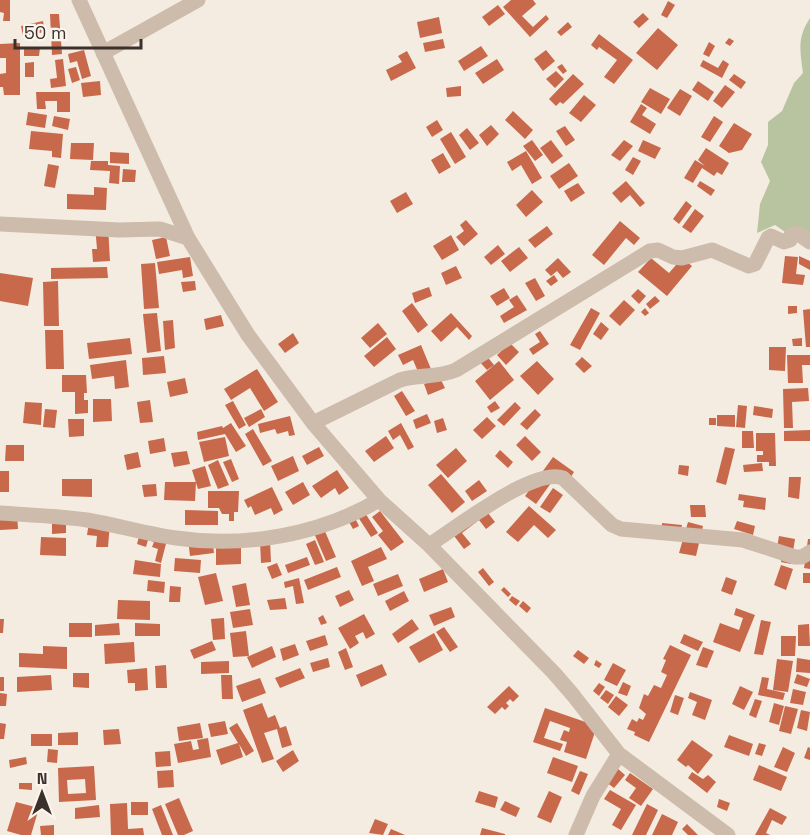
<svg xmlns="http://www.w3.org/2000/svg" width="810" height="835" font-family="'Space Grotesk',sans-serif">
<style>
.green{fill:#b8c4a0}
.building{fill:#c8694b;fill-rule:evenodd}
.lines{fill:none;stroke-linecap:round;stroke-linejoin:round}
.minor{stroke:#cdbbac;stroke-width:15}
</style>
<rect width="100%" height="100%" fill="#f4ebe1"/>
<path class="green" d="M810 18V249L775 225 757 233 760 204 770 181 761 162 768 145V122L782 111 794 83 803 73C800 50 797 38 810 18Z"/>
<path class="building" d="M0 0H10V21H3L4 13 0 12Z
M511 0H533L536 4 522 16 533 27 546 15 549 19 530 37 503 7Z
M668 1 675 5 667 18 661 15Z
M498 5 505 14 489 26 482 17Z
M643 13 649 19 639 28 633 22Z
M50 14H59L62 54 52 55Z
M439 17 442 33 420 38 417 22Z
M43 21 45 32 23 36 21 26Z
M568 22 572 27 561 36 557 32Z
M658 28 678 45 657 70 636 53Z
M599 34 633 60 614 84 604 77 617 60 599 47 597 50 591 45Z
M729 38 734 41 730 46 725 43Z
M443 39 445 48 425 52 423 43Z
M709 42 715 46 709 57 703 54Z
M20 43V95H4L3 87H0V74L6 73V58H0V44Z
M481 46 488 56 464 71 458 61Z
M24 48H40L39 56H24Z
M84 50 91 76 82 79 77 61 70 63 68 54Z
M546 50 555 61 543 71 534 59Z
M407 51 416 68 391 81 386 70 402 62 398 56Z
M63 59 66 86 51 88 50 79 57 78 55 60Z
M497 59 504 70 483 84 475 73Z
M703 60 718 68 723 60 729 64 722 78 700 66Z
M34 62V77H25V63Z
M562 64 567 71 563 74 557 67Z
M76 67 80 80 72 83 68 69Z
M556 71 564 79 555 88 546 79Z
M573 74 584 84 563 104 560 102 556 106 549 99Z
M734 74 746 82 741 89 729 80Z
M100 81 101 95 83 97 81 83Z
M698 81 714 92 708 101 692 90Z
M725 85 735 92 722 108 713 101Z
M461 86V96L447 97 446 88Z
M650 88 670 99 661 114 641 102Z
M680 89 692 96 680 116 667 108Z
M36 92H70V112H57V101H45L46 109H37Z
M584 95 596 105 581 122 569 113Z
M641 104 647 108 642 115 656 124 650 134 630 122Z
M513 111 533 130 525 139 505 120Z
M28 112 47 115 45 128 26 125Z
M54 116 70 119 68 130 52 126Z
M714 116 723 122 710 142 701 137Z
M437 120 443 130 432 137 426 127Z
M734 123 752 134 742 150 729 153 719 146Z
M491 125 499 134 487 146 479 135Z
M565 126 575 140 566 146 556 131Z
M467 128 479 143 470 150 459 135Z
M31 131 63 134 61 158 52 157V151L29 149Z
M451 132 466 157 455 164 440 139Z
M532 140 543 155 535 161 523 146Z
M551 140 563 156 552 164 540 148Z
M624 140 633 146 620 161 611 155Z
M643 140 661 148 655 159 638 151Z
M71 143H94L93 160 70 159Z
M706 148 729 163 722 175 717 172 714 176 702 168 693 183 684 178 695 160 705 166 698 160Z
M526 151 542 178 532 184 521 165 512 171 507 162Z
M110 152 129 153V164L110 163Z
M443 153 451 167 439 174 431 160Z
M633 157 641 161 633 175 625 170Z
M91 161H108V165L120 166 119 184 109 183 110 171 90 170Z
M569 163 578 176 559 189 550 176Z
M48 164 59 166 55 188 44 186Z
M123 169 136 170 135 182H122Z
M626 181 645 203 640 207 630 195 621 203 612 193Z
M700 181 715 190 711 196 697 186Z
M578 183 585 193 571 202 564 191Z
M94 187 107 188 106 210 67 209V194L94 195Z
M532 190 543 202 526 217 516 205Z
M406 192 413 204 397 213 390 201Z
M686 201 692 206 679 224 673 219Z
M695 209 704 216 691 233 682 227Z
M466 220 478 234 464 246 456 237 464 231 460 225Z
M620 221 640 238 634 245 626 238 604 265 592 255Z
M95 226H108L110 261 93 262 92 249H97Z
M547 226 553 234 535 248 528 240Z
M451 235 459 250 442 260 433 246Z
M166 237 170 256 156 259 152 240Z
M498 245 505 254 491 265 484 257Z
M519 247 528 258 510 272 501 261Z
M785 256 798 257 796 274 805 275 803 285 782 283Z
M799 256 810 261V270L799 264Z
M190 257 193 276 183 278 182 270 159 274 157 262Z
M558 258 571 272 563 278 557 271 551 276 545 270Z
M651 258 669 273 682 258 692 266 667 296 638 272Z
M155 263 159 308 144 309 141 264Z
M456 266 462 278 446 285 441 273Z
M107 267 108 278 51 279V268Z
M0 273 33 278 28 306 0 301Z
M554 275 558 281 551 286 546 281Z
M535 278 545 296 536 301 525 283Z
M58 281 59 326H44L43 282Z
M195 281 196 290 183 292 181 282Z
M429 287 432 296 415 303 412 293Z
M504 288 510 298 497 306 490 296Z
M638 289 646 296 639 304 631 296Z
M517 295 527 310 504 323 500 316 514 307 509 300Z
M655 296 660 301 650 309 646 304Z
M624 300 635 310 620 326 609 316Z
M412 303 428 325 418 333 402 311Z
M788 306H797V313L788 314Z
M591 308 600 313 580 350 570 345Z
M645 308 649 313 645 316 641 312Z
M810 309V347H806L803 310Z
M157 313 161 351 147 353 143 314Z
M451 313 472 336 469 340 457 327 441 342 431 331Z
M221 315 224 326 206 330 204 319Z
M173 320 175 348 165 350 163 321Z
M601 322 609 329 601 340 593 334Z
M378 323 387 334 370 348 361 338Z
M45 330H63L64 369H46Z
M540 331 549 344 533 355 529 349 540 342 535 334Z
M293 333 299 343 285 353 278 344Z
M387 337 396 349 374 367 364 356Z
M130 338 132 354 89 359 87 343Z
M802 338V346H793L792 339Z
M510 343 519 352 506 365 497 355Z
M421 345 431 369 419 374 413 360 403 365 398 355Z
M769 347H786L785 371 769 370Z
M485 354 494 365 487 370 478 360Z
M787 355H810V365H802L803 383H788Z
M164 356 166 373 143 375 142 358Z
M582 357 592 366 584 373 575 364Z
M126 360 129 387 115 389 114 376 92 379 90 365Z
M499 361 514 380 490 400 475 381Z
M537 361 554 379 538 395 520 376Z
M257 369 278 402 264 411 250 388 231 400 224 389Z
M62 375H86L87 393H84V400H88V413L75 414V392H62Z
M185 378 188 393 170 397 167 382Z
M440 378 445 388 428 395 424 384Z
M808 388 809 401 792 402 793 428H784L783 389Z
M402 391 415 411 406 416 394 396Z
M93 399H111L112 421 93 422Z
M150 400 153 422 140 423 137 402Z
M233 401 246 425 239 429 225 405Z
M495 401 500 408 491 413 487 407Z
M25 402 42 403 41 425 23 423Z
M515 402 521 408 504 426 497 420Z
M738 405 747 406 745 428 736 427Z
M754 406 773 409 772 418 753 415Z
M45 409 57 410 55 428 43 427Z
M261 409 265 417 249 427 244 418Z
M535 409 541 415 527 430 520 424Z
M427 414 431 423 416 429 413 420Z
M717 415H735V427L717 426Z
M290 416 295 435 289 436 288 431 277 434 275 429 260 433 258 424Z
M487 417 496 426 482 439 473 430Z
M443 418 447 430 437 433 434 421Z
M709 418H716V425H709Z
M68 419H84V436L69 437Z
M231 423 246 446 236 452 225 434 198 440 197 432 222 426 223 428Z
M401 423 414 447 408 450 400 435 393 440 388 431Z
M253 429 272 461 263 466 245 434Z
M810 430V441H784V431Z
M742 431H753L754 448H742Z
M756 433H775L776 466H769V462H757V455H763V451H756Z
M386 436 394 448 374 462 365 451Z
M525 436 541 452 532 461 516 445Z
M225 437 229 456 204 462 199 442Z
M164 438 166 451 150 454 148 441Z
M6 445H24V461H5Z
M319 447 324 456 307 465 302 456Z
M725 447 735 449 726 485 716 482Z
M456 448 467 461 448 478 436 465Z
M500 450 513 462 508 468 495 456Z
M187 451 190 464 174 467 171 453Z
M138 452 141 467 127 470 124 455Z
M293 456 299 471 278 481 271 466Z
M553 457 574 472 567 483 556 476 536 504 525 496Z
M231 459 239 479 232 482 223 462Z
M218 460 229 485 218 489 208 465Z
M762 463 763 471 744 472 743 465Z
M679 465 689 466 688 476 678 474Z
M205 466 211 486 198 489 192 470Z
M337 470 349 488 339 495 335 488 321 498 312 486Z
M0 471H9V492H0Z
M441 474 465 502 452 513 428 485Z
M789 477H801L799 499 788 497Z
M62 479H92V497L62 496Z
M479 480 487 491 472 501 465 491Z
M165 482H196L195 501 164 500Z
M303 482 310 495 293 505 285 492Z
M156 484 157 496 144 497 142 485Z
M272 487 283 510 274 515 271 508 255 515 251 506 248 508 244 500Z
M553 488 563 495 550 513 540 507Z
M208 491H239L238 512H234V521H229V514H222L219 508H208Z
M739 494 766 498 765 510 743 507 744 501 738 500Z
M481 504 495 522 486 529 479 520 462 533 471 544 464 549 448 528Z
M690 505H705L706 517H691Z
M529 506 556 530 548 538 534 525 518 542 506 532Z
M185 510 218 511V525H185Z
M380 511 404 542 391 551 378 535 383 531 372 517Z
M17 513 18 529 0 530V514Z
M365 513 378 533 371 537 358 517Z
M52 515H66V533L52 534Z
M355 518 359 526 353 529 349 522Z
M737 521 755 526 753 535 734 529Z
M89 522 110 523 108 547H96L97 536 87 535Z
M688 522 703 526 696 556 679 553Z
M662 523 682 525 680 537 661 535Z
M141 529 168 536 161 563 155 561 158 549 152 547 154 542 148 540 146 547 137 544Z
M324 529 336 557 326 561 314 533Z
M779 536 795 539 791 564 781 562 783 548 777 547Z
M41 537 66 538V556L40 555Z
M212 537 214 553 190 556 188 539Z
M808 539H810V569L804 568Z
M315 540 324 562 315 565 306 544Z
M260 541H270L271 562 261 563Z
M241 546V564L216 565V547Z
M381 547 387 559 368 567 374 581 362 586 351 561Z
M307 557 310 565 288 573 285 565Z
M175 558 201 560 200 573 174 571Z
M135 560 161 564 160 577 133 574Z
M277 563 282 575 272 579 267 567Z
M781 565 793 569 786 590 774 585Z
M337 567 341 577 308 590 304 580Z
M483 568 494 582 489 586 478 572Z
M443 569 448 582 424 592 419 579Z
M216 573 223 601 205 605 198 577Z
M803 573H810V583H803Z
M398 574 403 586 378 596 373 584Z
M726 577 737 581 732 595 721 591Z
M299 578 304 603 296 604 293 586 285 588 284 582Z
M148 580 165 582 164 593 147 591Z
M246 583 250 605 236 607 232 586Z
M170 586 181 587 180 602H169Z
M504 587 511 594 508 597 501 590Z
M349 590 354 600 340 607 335 596Z
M404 591 409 601 390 611 385 601Z
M512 596 520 601 516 606 509 600Z
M285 598 287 609 270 610 267 600Z
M118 600 150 601V620L117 619Z
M523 601 531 608 527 613 519 606Z
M451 607 455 617 434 626 429 615Z
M736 608 755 615 740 652 713 642 720 623 739 630 743 618 734 615Z
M250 609 253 625 233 628 230 612Z
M364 614 375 634 366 639 363 632 355 636 359 643 350 649 338 628Z
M323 615 327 623 321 625 318 618Z
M224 618 225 639 213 640 211 619Z
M0 619H4L3 633H0Z
M412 619 419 629 398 643 392 634Z
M761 620 771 622 763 655 754 654Z
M69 623H92V637H69Z
M119 623 120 635 95 636V625Z
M135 623 160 624V636H135Z
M809 624 810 646H798V625Z
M444 627 458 647 450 652 436 632Z
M246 631 249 656 233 657 230 633Z
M434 633 443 650 419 663 409 647Z
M684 634 703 642 698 651 680 643Z
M325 635 328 645 310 651 306 641Z
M781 636H796L795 656H781Z
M212 641 216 650 194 659 190 650Z
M134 642 135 662 105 664 104 644Z
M295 644 299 655 283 661 280 649Z
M670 645 691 655 649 742 634 735 635 732 627 729 632 719 637 722 639 718 643 720 646 714 639 708 644 694 648 696 654 685 661 688 667 675 661 672 666 660 663 659Z
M43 646 67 647V669L19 667V653L43 654Z
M272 646 276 657 252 668 247 657Z
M703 647 714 651 707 668 696 665Z
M346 648 353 667 345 670 338 652Z
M578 650 589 658 584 664 573 656Z
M328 658 330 667 313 672 310 663Z
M797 658 810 660V673L796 672Z
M777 659 793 661 788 692 773 690Z
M596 660 602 664 599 668 594 665Z
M229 661V673L201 674V662Z
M613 663 626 670 617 686 604 680Z
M382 664 387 675 361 687 356 675Z
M166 665 167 688H156L155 666Z
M147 668 148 690 135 691V683H128L127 670Z
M300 668 305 678 280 688 275 678Z
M73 673H89V688L73 687Z
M797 674 810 679 807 687 794 683Z
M51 675 52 690 17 692V677Z
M221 675H232L233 699H222Z
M0 677H4V691H0Z
M762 677 769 678 767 689 785 693 783 700 758 695Z
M260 678 266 693 242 702 236 686Z
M623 682 631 686 627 696 618 693Z
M599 683 605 687 599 696 593 691Z
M509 686 519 696 513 702 510 699 506 703 509 706 505 710 502 707 495 714 487 707Z
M740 686 753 692 744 710 732 704Z
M793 689 806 692 803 705 790 703Z
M606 690 614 695 608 704 600 698Z
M690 692 712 700 705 720 692 715 697 702 688 698Z
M0 693 7 694 6 706H0Z
M675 695 684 698 678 715 670 712Z
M616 696 628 705 619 716 608 707Z
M755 699 762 701 756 718 749 715Z
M262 703 268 718 275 715 280 728 286 726 292 745 282 748 277 729 264 733 274 759 262 763 243 710Z
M774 703 784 706 779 725 769 722Z
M785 706 798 709 791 734 779 731Z
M545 708 597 726 586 759 564 752 567 742 560 740 564 730 569 732 570 728 550 721 544 738 563 744 560 751 533 742Z
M801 710 810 712 807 731 797 728Z
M225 721 228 734 211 737 208 724Z
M0 723 6 724 4 739H0Z
M200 723 203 738 179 741 177 727Z
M237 723 254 751 246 756 239 744 243 757 221 765 216 750 238 743 229 728Z
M119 729 121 744 104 745 103 730Z
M78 732V745H58V733Z
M31 734H52V746H31Z
M729 735 753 744 749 756 724 747Z
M208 738 211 757 178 763 174 744 191 741 193 750 199 749 197 740Z
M692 740 713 755 698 774 688 765 686 767 677 760Z
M759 743 766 745 762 756 755 754Z
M783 747 795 753 787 772 774 767Z
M808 747 810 748V760L804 758Z
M48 749 58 750 57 763 47 762Z
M293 750 299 761 283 772 276 761Z
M170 751 171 766 156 767 155 752Z
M26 757 27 764 10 768 9 760Z
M553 757 578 766 572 782 547 773Z
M759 765 787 777 781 791 753 780Z
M94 766 96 800 59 802 58 768ZM85 779 86 793 68 794 67 780Z
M617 768 625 775 614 788 606 782Z
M173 770 174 787 158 788 157 771Z
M580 771 588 774 579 795 571 791Z
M692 772 703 779 708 775 716 782 707 793 688 778Z
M630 773 653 789 641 806 629 798 636 788 625 780Z
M19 783H32V790L19 789Z
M610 790 636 805 621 830 612 825 621 809 604 799Z
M479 791 498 797 495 808 475 802Z
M549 791 562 797 551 823 537 817Z
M179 798 193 831 184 835H178L165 804Z
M719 799 730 803 727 811 717 807Z
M505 801 520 808 516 817 500 810Z
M16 802 39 808 31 835H21L7 831Z
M131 802H148V815H131Z
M127 803 128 829 143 828 144 835H111L110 804Z
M647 804 658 810 646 835H632Z
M99 805 100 817 75 819V808Z
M161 805 173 835H162L152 809Z
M770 808 787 817 782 825 772 820 766 833 770 835H755Z
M662 814 678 822 672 835H652Z
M375 819 388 824 383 835 369 833Z
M687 824 698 835H688L682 829Z
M54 825V835H41L40 826Z
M482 828 505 834V835H480Z
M391 829 405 835H388Z"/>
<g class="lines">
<path class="minor" d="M79 0 188 238 248 335 313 423 379 500 429 545 554 673 573 695 619 754 728 835
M103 53 198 0
M0 224 119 230 160 229 188 238
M313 423 400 380C419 374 438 378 456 370L650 251 658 250 673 257 682 258 712 250 749 266 755 264 768 238 771 236 784 242 790 240 791 235 797 233 810 242
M0 513C29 515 58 516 87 520 117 525 146 534 176 538 244 548 320 535 379 500
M429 545C456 528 534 467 563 478L612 525 621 529 743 540 795 557H802L810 552
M576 835 593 796 619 754"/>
</g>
<g transform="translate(42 793)" stroke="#fbf5ee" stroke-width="4.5" paint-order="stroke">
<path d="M0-4.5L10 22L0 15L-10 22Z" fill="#3b302b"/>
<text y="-9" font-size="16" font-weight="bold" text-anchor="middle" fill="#3b302b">N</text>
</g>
<path d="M15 39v9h126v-9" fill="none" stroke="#3b302b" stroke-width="3"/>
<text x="24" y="39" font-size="18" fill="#3b302b" stroke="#fbf5ee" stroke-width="4.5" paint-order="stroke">50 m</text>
</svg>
